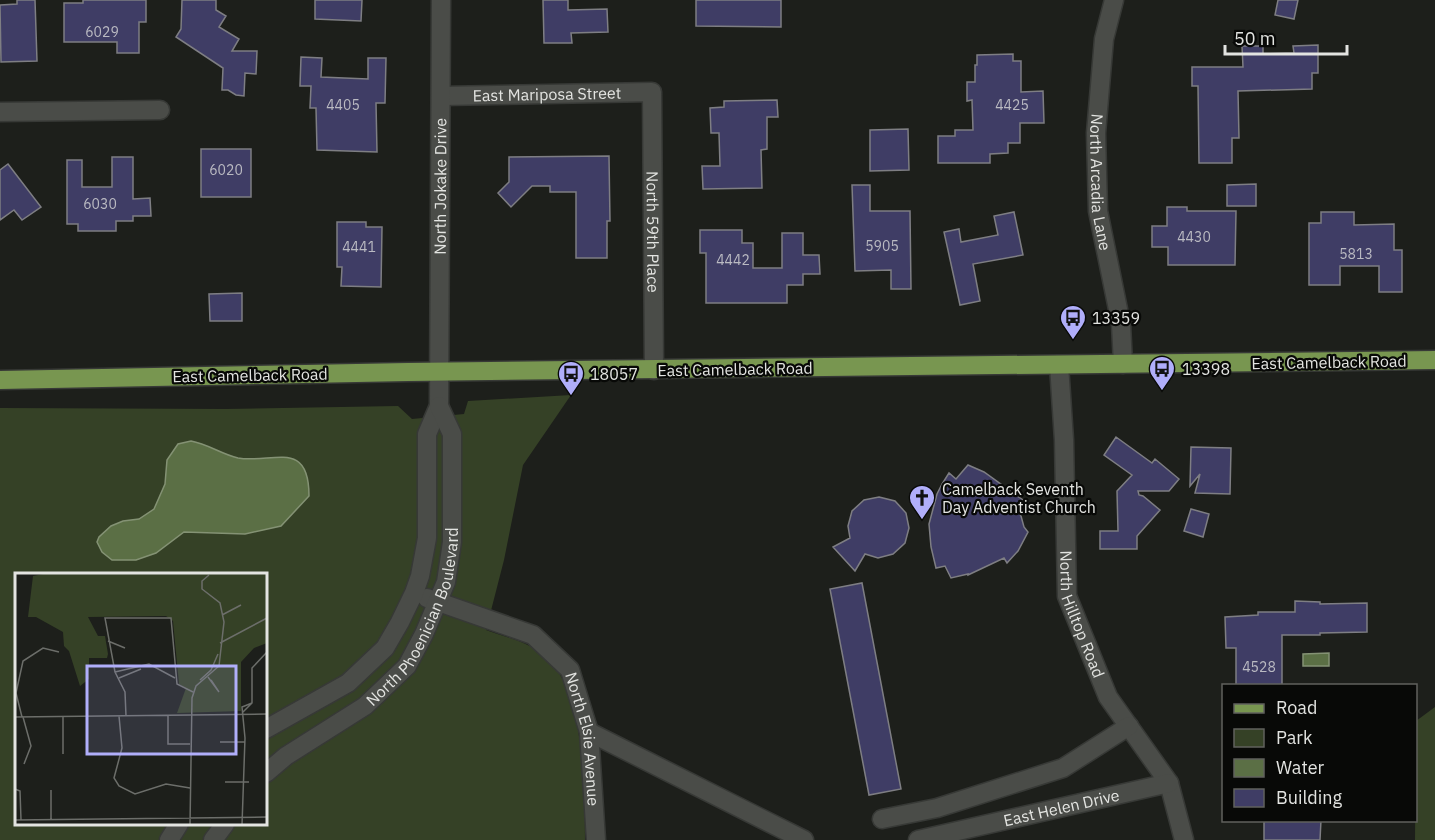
<svg xmlns="http://www.w3.org/2000/svg" width="1435" height="840" font-family="'IBM Plex Sans',sans-serif">
<style>
.green{fill:#354126;fill-rule:evenodd}
.water{fill:#5b6f45;stroke:#849274;stroke-width:1.5}
.building{fill:#3f3d65;stroke:#7e7e83;stroke-width:1.5}
.lines{fill:none;stroke-linecap:round;stroke-linejoin:round}
.minor-casing{stroke:#373936;stroke-width:21}
.major-casing{stroke:#373936;stroke-width:21}
.minor{stroke:#4a4c48;stroke-width:18}
.major{stroke:#789650;stroke-width:18}
.labels{text-anchor:middle;stroke-width:4.5;stroke-linejoin:round;paint-order:stroke}
.number-label{font-size:14px;fill:#babac2}
.street-label{font-size:16px;fill:#e3e4e1;stroke:#080907}
.poi-label{font-size:16px;fill:#e3e4e1;stroke:#080907;text-anchor:start}
.inset-road{fill:none;stroke:#6c6e6a;stroke-width:1.5}
.view{fill:#b0aefa;fill-opacity:0.15;stroke:#b0aefa;stroke-width:3}
.inset-edge{fill:none;stroke:#e3e4e1;stroke-width:3}
</style>
<rect width="100%" height="100%" fill="#1d1f1b"/>
<path class="green" d="M571 395 523 465 504 560 486 630C505 637 529 642 545 656 585 690 585 790 585 840H0V408L226 409 398 406 412 419 464 414 468 401ZM16 574H266V824H16Z
M1435 707V840H1415L1416 721Z"/>
<path class="water" d="M191 441C208 444 221 454 238 458 272 464 309 438 309 496L281 526 245 534 184 532 156 553 136 560H112L102 552 97 542 99 537 111 526 123 521 139 519 154 509 165 484 167 460 178 444Z
M1329 653V666H1303V654Z"/>
<path class="building" d="M17 0H35L37 61 1 62 0 5 17 4Z
M83 0H146V22H139V53H117V42H64V3H83Z
M182 0H216V10L226 16 219 27 239 39 232 51H257L256 74 245 73 244 96 236 95 228 90H222L223 68 176 37 181 29Z
M315 0H362L361 21 315 19Z
M543 0H568V10L607 9 608 32 571 33 572 43H544Z
M696 0H781V27L696 26Z
M1278 0H1298L1294 19 1275 15Z
M1318 45V73H1312V89L1238 91 1239 138H1232V163H1199L1198 86H1192V67H1243L1242 46H1263V54L1294 53 1293 46Z
M1013 54V61H1021V92L1043 91 1044 123H1020V143H1008V153L990 154V163H938V136H955V130H973L972 100 967 101V82H975V65H977V55Z
M301 57 322 58 321 77 368 79V58H386L385 103H376L377 152 317 150 316 108H310L311 86H300Z
M777 100 778 117H767V149L761 150 762 188 703 189 702 166H720L719 133H711L710 108 724 107V101Z
M908 129 909 170 870 171V130Z
M201 149H251V197H201Z
M609 156 610 221H607V258H576V192H550V186H532L511 207 498 193 509 182V157Z
M112 157H133V199L150 198 151 216H133V221H116V231H78V224H67V160H82V187H112Z
M8 164 41 207 22 220 14 210 0 220V170Z
M1256 184V206H1227V185Z
M852 185H870V211H910L911 289H891V270L855 271Z
M1167 207H1187V211H1236L1235 265H1168V247H1152V226H1167Z
M1014 212 1023 255 973 264 980 301 960 305 944 232 959 229 961 242 998 235 994 216Z
M1321 212H1354V225L1394 224V250H1402V292H1379V266H1340V285H1309V223H1321Z
M337 222H366V227H382L381 287 341 286 342 267H337Z
M700 230H742V243H753V268H782V233H803V255H819L820 274H803V285H787V303H706V253H700Z
M242 293V321H210L209 294Z
M1116 437 1152 463 1155 459 1179 479 1169 491H1138L1139 495 1143 496 1160 510 1137 536V549H1100V531H1118L1117 491 1132 475 1104 455Z
M1191 447 1231 448 1230 494 1195 493 1200 474 1190 486Z
M968 465 984 472 1023 500 1015 506 1021 516 1024 527 1028 532 1018 551 1007 563 1004 558 968 575V574L951 578 945 566 936 568 931 547 929 524 937 494 942 484 949 473 956 479Z
M879 497 895 501 906 513 909 528 905 543 893 554 878 558 865 554 855 571 833 547 850 538 848 526 852 511 864 500Z
M1191 509 1209 514 1203 537 1184 531Z
M862 583 901 789 869 795 830 589Z
M1295 601 1320 602V604L1367 603V632L1320 633V635H1282V686H1236V648H1226L1225 617 1258 615V612H1295Z
M1264 820H1321L1320 840H1264Z"/>
<g class="lines">
<defs>
<g id="minor">
<path id="s1" d="M1114 0 1104 39 1096 133 1098 211 1121 324 1123 364"/>
<path id="s2" d="M442 96 652 92 654 370"/>
<path d="M0 112 160 110"/>
<path id="s3" d="M1059 365 1064 440 1067 596 1108 697 1169 783 1184 840"/>
<path id="s4" d="M427 598 533 635 570 670 589 732 596 840"/>
<path id="s5" d="M266 729 348 683 385 648 400 622 414 593 420 576 427 538V434L439 406 441 0"/>
<path d="M589 732 804 840"/>
<path id="s6" d="M266 773 286 756 365 706 407 666 424 634 446 582 452 542V434L439 406"/>
<path d="M882 819 937 808 1063 768 1129 726"/>
<path d="M169 840 179 824"/>
<path d="M213 840 225 824"/>
<path id="s7" d="M918 840 1169 783"/>
</g>
<path id="major" d="M0 380 408 372 1435 360"/>
</defs>
<use href="#minor" class="minor-casing"/>
<use href="#major" class="major-casing"/>
<use href="#minor" class="minor"/>
<use href="#major" class="major"/>
</g>
<defs>
<symbol id="bus-pin" viewBox="-11 -11 22 30"><path d="M0 17L-7.5 6A9.5 9.5 0 1 1 7.5 6Z" fill="#b0aefa" stroke="#080907"/><path d="M-5-6H5V4H4V6H2V4H-2V6H-4V4H-5ZM-3.5-4V0h7V-4ZM-3.5 1.2v1.5H-2V1.2ZM2 1.2v1.5H3.5V1.2Z" fill="#111"/></symbol>
<symbol id="church-pin" viewBox="-11 -11 22 30"><path d="M0 17L-7.5 6A9.5 9.5 0 1 1 7.5 6Z" fill="#b0aefa" stroke="#080907"/><path d="M-1.2-6h2.4v3.5h3.3v2.4h-3.3V6h-2.4V-.1h-3.3v-2.4h3.3Z" fill="#111"/></symbol>
</defs>
<g fill-rule="evenodd">
<use href="#bus-pin" x="1058" y="303" width="30" height="40"/>
<use href="#bus-pin" x="1147" y="354" width="30" height="40"/>
<use href="#bus-pin" x="556" y="359" width="30" height="40"/>
<use href="#church-pin" x="907" y="483" width="30" height="40"/>
</g>
<g class="labels">
<g class="number-label">
<text x="102" y="37">6029</text>
<text x="343" y="110">4405</text>
<text x="1012" y="110">4425</text>
<text x="226" y="175">6020</text>
<text x="100" y="209">6030</text>
<text x="1194" y="242">4430</text>
<text x="882" y="251">5905</text>
<text x="359" y="252">4441</text>
<text x="1356" y="259">5813</text>
<text x="733" y="265">4442</text>
<text x="1259" y="672">4528</text>
</g>
<g class="street-label">
<text dy="6" stroke="none"><textPath href="#s2" startOffset="105">East Mariposa Street</textPath></text>
<text dy="6" stroke="none"><textPath href="#s1" startOffset="184">North Arcadia Lane</textPath></text>
<text dy="6" stroke="none"><textPath href="#s5" startOffset="618">North Jokake Drive</textPath></text>
<text dy="6" stroke="none"><textPath href="#s2" startOffset="350">North 59th Place</textPath></text>
<text transform="translate(1329 362) rotate(-1)" y="6">East Camelback Road</text>
<text transform="translate(735 369) rotate(-1)" y="6">East Camelback Road</text>
<text transform="translate(250 375) rotate(-1)" y="6">East Camelback Road</text>
<text dy="6" stroke="none"><textPath href="#s6" startOffset="225">North Phoenician Boulevard</textPath></text>
<text dy="6" stroke="none"><textPath href="#s3" startOffset="252">North Hilltop Road</textPath></text>
<text dy="6" stroke="none"><textPath href="#s4" startOffset="234">North Elsie Avenue</textPath></text>
<text dy="6" stroke="none"><textPath href="#s7" startOffset="147">East Helen Drive</textPath></text>
</g>
<g class="poi-label">
<text x="1092" y="324">13359</text>
<text x="1182" y="375">13398</text>
<text x="590" y="380">18057</text>
<text x="942" y="495">Camelback Seventh<tspan x="942" dy="18">Day Adventist Church</tspan></text>
</g>
</g>
<g transform="translate(15 573)">
<rect width="252" height="252" fill="#1d1f1b"/>
<path d="M33 0H252V70L239 75 226 89V138L162 140 171 115 164 111 158 48 151 43 73 44 83 63H90L93 81 92 85H74V106L65 113 54 78 49 73 48 59 21 44H13L18 3Z" fill="#354126"/>
<path class="inset-road" d="M207 42 226 32M93 68 110 75M205 70 252 45M100 99 134 91 160 105M193 104 204 119 196 107M104 105 126 96M185 107 196 97 203 81M228 139 237 130V95L252 79M153 142V171H175M104 143 107 175 99 205 104 213 120 221 151 211 175 215M111 143 110 119 100 99 90 45H156L162 111 178 119M0 144 252 141M7 144 1 120 8 88 28 75 44 79M8 144 16 173 9 191M205 169H230M48 181V144M210 209H234M0 216 5 218 6 247M36 217V247M0 247 252 244M175 252 177 125 181 113 204 93 209 49 205 30 187 16V8L194 2M227 252 230 165 227 134 237 130"/>
<path class="view" d="M72 93H221V181H72Z"/>
<rect width="252" height="252" class="inset-edge"/>
</g>
<rect x="1222" y="684" width="195" height="138" fill="#080907" stroke="#60615e" stroke-width="1.5"/>
<rect x="1234" y="704" width="30" height="9" fill="#789650" stroke="#60615e" stroke-width="1.5"/>
<text x="1276" y="714" font-size="18" fill="#e3e4e1">Road</text>
<rect x="1234" y="729" width="30" height="18" fill="#354126" stroke="#60615e" stroke-width="1.5"/>
<text x="1276" y="744" font-size="18" fill="#e3e4e1">Park</text>
<rect x="1234" y="759" width="30" height="18" fill="#5b6f45" stroke="#60615e" stroke-width="1.5"/>
<text x="1276" y="774" font-size="18" fill="#e3e4e1">Water</text>
<rect x="1234" y="789" width="30" height="18" fill="#3f3d65" stroke="#60615e" stroke-width="1.5"/>
<text x="1276" y="804" font-size="18" fill="#e3e4e1">Building</text>
<path d="M1225 45v9h122v-9" fill="none" stroke="#e3e4e1" stroke-width="3"/>
<text x="1234" y="45" font-size="18" fill="#e3e4e1" stroke="#080907" stroke-width="4.5" paint-order="stroke">50 m</text>
</svg>
